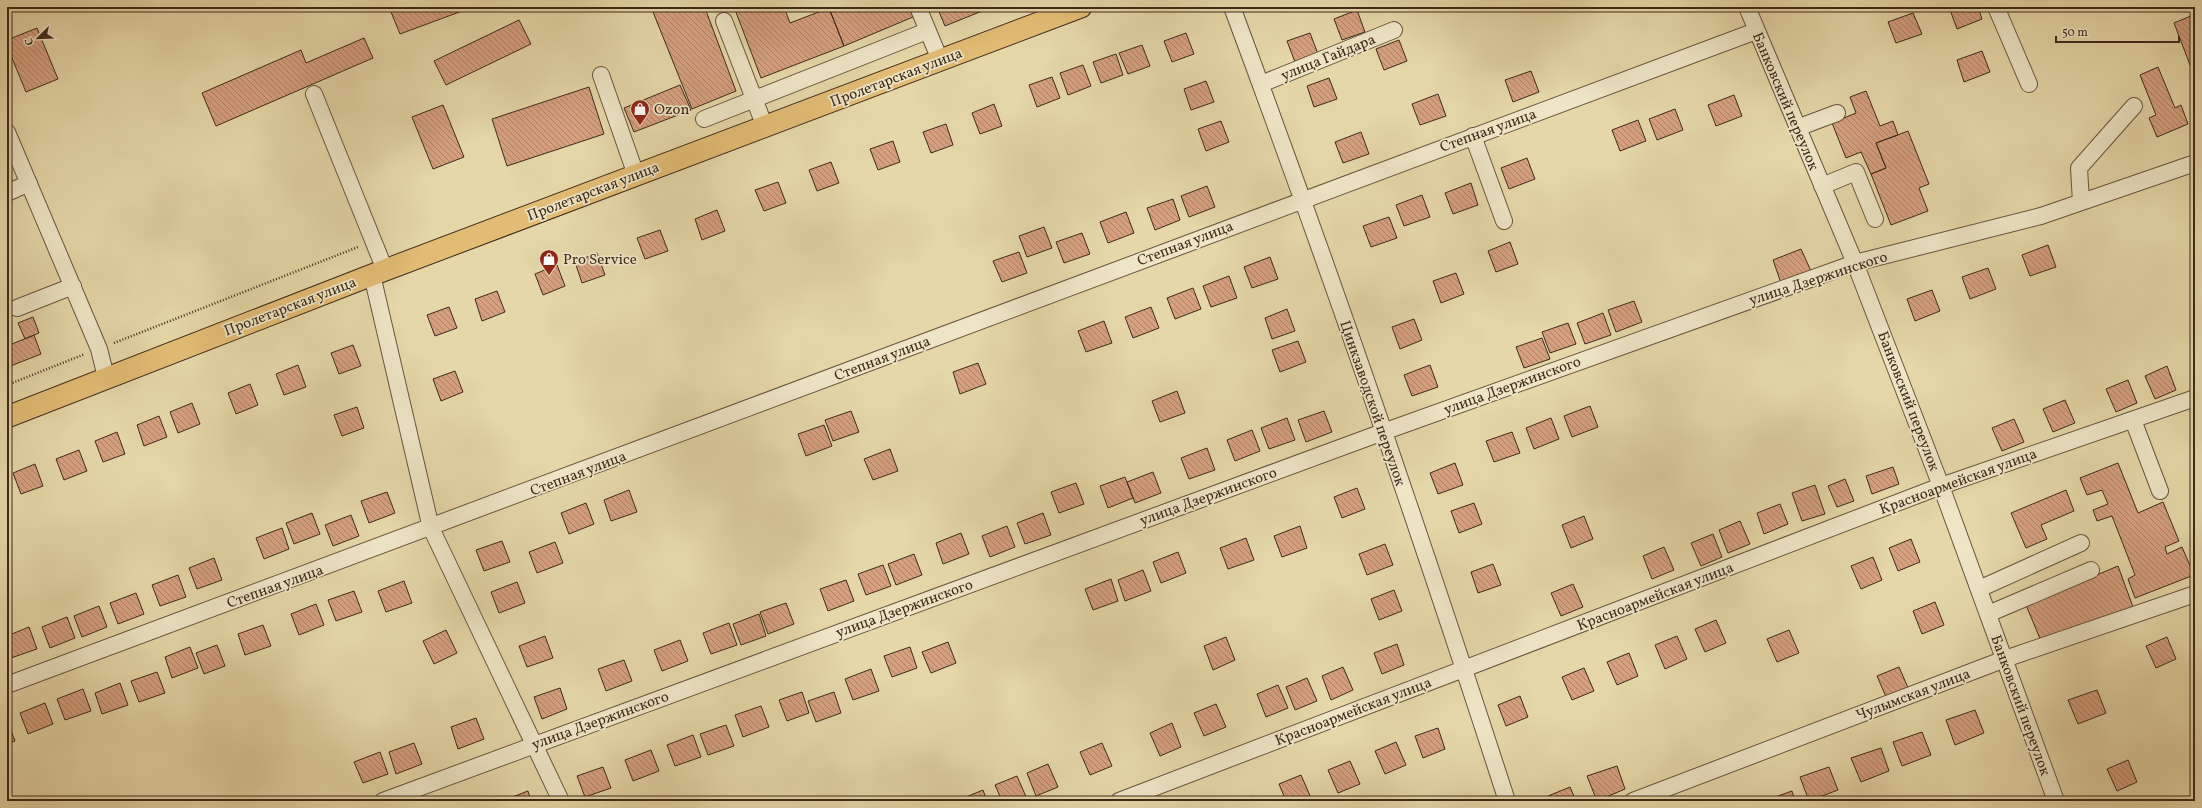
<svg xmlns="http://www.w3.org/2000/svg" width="2202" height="808" font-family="Vollkorn,serif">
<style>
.building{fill:url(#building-back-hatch);stroke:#3e2a1b}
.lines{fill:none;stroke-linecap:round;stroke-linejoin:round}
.minor-casing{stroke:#68553e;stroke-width:18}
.major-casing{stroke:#3e2a1b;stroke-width:23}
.path{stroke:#3e2a1b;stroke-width:2.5;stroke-dasharray:1 2;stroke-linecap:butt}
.minor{stroke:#eee5c6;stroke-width:16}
.major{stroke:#e2bc74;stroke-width:21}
.labels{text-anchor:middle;stroke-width:3.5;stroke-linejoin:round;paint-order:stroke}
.street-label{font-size:15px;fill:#3e2a1b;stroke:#eee5c6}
.poi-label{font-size:15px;fill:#3e2a1b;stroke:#eee5c6;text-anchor:start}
</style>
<defs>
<pattern id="building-back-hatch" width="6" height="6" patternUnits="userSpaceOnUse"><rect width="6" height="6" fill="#d6a07f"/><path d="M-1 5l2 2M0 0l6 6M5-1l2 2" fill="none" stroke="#af8367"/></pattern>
</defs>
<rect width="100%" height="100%" fill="#e5d7a8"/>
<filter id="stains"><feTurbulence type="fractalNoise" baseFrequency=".005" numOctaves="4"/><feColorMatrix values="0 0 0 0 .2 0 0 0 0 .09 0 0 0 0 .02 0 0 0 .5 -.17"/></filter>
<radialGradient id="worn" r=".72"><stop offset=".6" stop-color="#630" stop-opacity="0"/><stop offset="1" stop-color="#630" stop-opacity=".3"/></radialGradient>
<path class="building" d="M389 7H473L400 34Z
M651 7H708L705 8 736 91 692 109Z
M734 7H784L790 23 829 8 844 46 761 78Z
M831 7H909L913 17 844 46 829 8Z
M937 7H992L945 26Z
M1283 7H1300L1285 12Z
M1949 7H1978L1982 19 1957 29Z
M1357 10 1365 32 1342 40 1334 19Z
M1913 13 1922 34 1896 43 1888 22Z
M2193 15 2195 22V78L2174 23Z
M519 20 531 44 446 85 434 61Z
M37 28 58 79 26 92 7 46V40Z
M1186 33 1194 54 1172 62 1164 41Z
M1310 33 1318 54 1295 62 1287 41Z
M364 38 373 58 216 126 202 93 301 50 306 63Z
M1399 40 1407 61 1384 70 1376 49Z
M1142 45 1150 66 1128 74 1119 53Z
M1982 51 1990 72 1964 82 1957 60Z
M1116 54 1123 75 1101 83 1093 62Z
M1083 65 1091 86 1068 95 1060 73Z
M2158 67 2175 108 2181 105 2188 124 2157 137 2149 118 2156 115 2140 75Z
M1531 71 1539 92 1513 102 1505 80Z
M1052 77 1060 98 1037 107 1029 85Z
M1329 78 1337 99 1314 107 1307 86Z
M1206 81 1214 102 1191 110 1184 89Z
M680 85 691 110 634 132 624 108Z
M589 87 604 134 507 166 492 119Z
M1866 91 1880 126 1893 121 1898 135 1876 143 1886 168 1871 174 1861 152 1846 158 1832 123 1856 113 1850 97Z
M1438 94 1446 116 1420 125 1412 104Z
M1734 95 1742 116 1716 126 1708 105Z
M994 104 1002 126 980 134 972 113Z
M443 105 464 157 433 169 412 117Z
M1675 109 1683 130 1657 140 1649 119Z
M1638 120 1646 141 1620 151 1612 130Z
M1221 121 1229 142 1206 151 1198 129Z
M946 124 953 145 931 153 923 132Z
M1908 131 1929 184 1919 188 1928 211 1891 225 1871 174 1886 168 1876 143Z
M1361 132 1369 154 1343 163 1335 142Z
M893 141 900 162 878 170 870 149Z
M1527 158 1535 179 1509 189 1501 168Z
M831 162 839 183 817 191 809 170Z
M778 182 786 203 764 211 755 190Z
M1471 183 1478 205 1453 214 1445 193Z
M1207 186 1215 207 1189 217 1181 196Z
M1422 195 1430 217 1404 226 1396 205Z
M1173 199 1180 220 1155 230 1147 208Z
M717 210 725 231 702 240 695 219Z
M1126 212 1134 233 1108 243 1100 222Z
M1389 217 1397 238 1371 247 1363 226Z
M1044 227 1052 248 1027 257 1019 236Z
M660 230 668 251 645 259 637 238Z
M1082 233 1090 254 1064 263 1056 242Z
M1510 242 1518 264 1496 272 1488 251Z
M2048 245 2056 267 2030 276 2022 255Z
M1801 249 1811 271 1781 283 1773 260Z
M1019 252 1027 273 1002 282 993 261Z
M597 253 605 275 582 283 575 262Z
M1270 257 1278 279 1252 288 1244 267Z
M557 265 565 286 543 295 535 274Z
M1988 268 1996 289 1970 299 1962 277Z
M1456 273 1464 294 1441 303 1433 281Z
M1229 276 1237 298 1211 307 1203 286Z
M1193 288 1201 309 1175 319 1167 298Z
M1932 290 1940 311 1915 321 1907 299Z
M497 291 505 312 482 321 475 299Z
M1634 301 1642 322 1616 332 1608 310Z
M449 307 457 328 435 336 427 315Z
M1151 307 1159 328 1133 338 1125 317Z
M1287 309 1295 331 1272 339 1265 318Z
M1603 313 1611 335 1585 344 1577 323Z
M33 317 39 333 25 339 18 323Z
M1414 319 1422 340 1400 349 1392 327Z
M1104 321 1112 343 1086 352 1078 331Z
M1568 323 1576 344 1550 353 1542 332Z
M34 335 41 354 8 367 7 346Z
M1542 338 1550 359 1524 368 1516 347Z
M1298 341 1306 362 1280 372 1272 350Z
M353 345 361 366 339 374 331 353Z
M978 363 986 384 960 394 953 372Z
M298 365 306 387 284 395 276 374Z
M1430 365 1438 387 1412 396 1404 375Z
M2167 366 2176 390 2155 399 2145 376Z
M455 371 463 392 441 401 433 379Z
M2128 380 2137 403 2116 412 2106 389Z
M250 384 258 405 236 414 228 393Z
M1177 391 1185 413 1160 422 1152 401Z
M2065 400 2075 423 2053 432 2043 409Z
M192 403 200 424 178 433 170 412Z
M1590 406 1598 427 1572 437 1564 416Z
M357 407 364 428 342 436 334 415Z
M851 411 859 432 833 441 825 420Z
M1324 411 1332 432 1306 442 1298 420Z
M159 416 167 437 144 446 137 425Z
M1287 418 1295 440 1269 449 1261 428Z
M1551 418 1559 439 1534 449 1526 428Z
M2014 419 2024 442 2002 451 1992 428Z
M824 425 832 446 806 456 798 434Z
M1252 430 1260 451 1235 461 1227 440Z
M117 432 125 454 103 462 95 441Z
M1512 432 1520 453 1494 462 1486 441Z
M1207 448 1215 470 1189 479 1181 458Z
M890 449 898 471 873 480 864 459Z
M79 450 87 471 64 480 56 459Z
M1455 463 1463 485 1438 494 1430 473Z
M2118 463 2138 513 2163 502 2179 541 2165 547 2167 554 2182 547 2194 575 2135 598 2128 579 2135 575 2112 516 2097 521 2093 510 2108 504 2102 490 2087 495 2080 478Z
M35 464 43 486 21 494 13 473Z
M1893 467 1899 484 1872 494 1866 476Z
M1153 472 1161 493 1135 503 1127 482Z
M1125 477 1133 498 1108 508 1100 486Z
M1845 479 1854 501 1837 507 1828 486Z
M1076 483 1084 504 1059 513 1051 492Z
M1815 485 1825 514 1802 521 1792 493Z
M1357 488 1365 509 1342 518 1334 497Z
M629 490 637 512 611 521 604 500Z
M2066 490 2074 511 2041 525 2047 539 2026 548 2011 513Z
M387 492 395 513 369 523 361 501Z
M586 503 594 524 569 534 561 513Z
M1474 503 1482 524 1459 533 1451 511Z
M1780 504 1788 524 1764 534 1757 513Z
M312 513 320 534 294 544 286 523Z
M1043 513 1051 535 1025 544 1017 523Z
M351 515 359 536 333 546 325 525Z
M1584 516 1593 539 1571 548 1562 525Z
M1740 521 1750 544 1728 553 1719 530Z
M1007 526 1015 547 990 557 982 536Z
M1300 526 1307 548 1282 557 1274 536Z
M282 528 289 549 264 559 256 538Z
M961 533 969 554 943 564 936 543Z
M1713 534 1722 557 1701 566 1691 543Z
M1246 538 1254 560 1228 569 1220 548Z
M1911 539 1920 562 1898 571 1889 548Z
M502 541 510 562 484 571 476 550Z
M555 542 563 563 537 573 529 552Z
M1385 544 1393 565 1367 575 1359 554Z
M1664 547 1674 570 1652 579 1643 556Z
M1178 552 1186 573 1161 583 1153 562Z
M914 554 922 575 896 585 888 564Z
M1873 557 1882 580 1861 589 1851 566Z
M214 558 222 580 197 589 189 568Z
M1493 564 1501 585 1478 593 1471 572Z
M883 565 891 586 866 595 858 574Z
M2118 566 2133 607 2041 641 2026 605Z
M1143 570 1151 591 1125 601 1118 580Z
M178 575 186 597 160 606 152 585Z
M1111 579 1118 601 1093 610 1085 589Z
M846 580 854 601 828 611 820 589Z
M404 581 412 603 386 612 378 591Z
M517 582 525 603 499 613 491 592Z
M1573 584 1583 607 1561 616 1551 593Z
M1394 590 1402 611 1379 620 1371 599Z
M354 591 362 612 336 621 328 600Z
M136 593 144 614 118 624 110 603Z
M1935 602 1944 625 1922 634 1913 611Z
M786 603 794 624 768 634 760 612Z
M316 604 324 625 299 635 291 614Z
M99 606 107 627 82 637 74 616Z
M759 614 766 636 741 645 733 624Z
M67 617 75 638 50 648 42 627Z
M1716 620 1726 643 1705 652 1695 629Z
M729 623 737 645 711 654 703 633Z
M263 625 271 646 245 655 238 634Z
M29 627 37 649 11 658 7 647V636Z
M446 630 457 653 434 664 423 641Z
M1789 630 1799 653 1777 662 1767 639Z
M545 636 553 658 527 667 519 646Z
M1677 636 1687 659 1665 669 1655 645Z
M1226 637 1235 660 1213 670 1204 646Z
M2167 637 2176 659 2156 668 2146 646Z
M680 640 688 661 662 671 654 650Z
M948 642 956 663 931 673 922 652Z
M1397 644 1404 665 1382 674 1374 653Z
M217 645 225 666 204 674 196 653Z
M190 647 198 668 172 678 165 657Z
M910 647 917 668 892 677 884 656Z
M1629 653 1638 676 1617 685 1607 662Z
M624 660 632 681 606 691 598 669Z
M1343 667 1353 690 1331 700 1322 676Z
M1899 667 1909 690 1887 699 1877 676Z
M1584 668 1594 691 1572 700 1562 677Z
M871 669 879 691 853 700 845 679Z
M157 672 165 693 139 702 131 681Z
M1307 678 1317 701 1295 710 1286 687Z
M120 683 128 705 102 714 95 693Z
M1278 685 1288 708 1266 717 1257 694Z
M560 688 567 709 542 719 534 697Z
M83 689 91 711 65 720 57 699Z
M2097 690 2106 713 2078 724 2068 700Z
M802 692 809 713 787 721 779 700Z
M834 692 841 713 816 722 808 701Z
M1520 696 1528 717 1506 726 1498 705Z
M45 703 53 724 28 734 20 713Z
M1216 704 1226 727 1204 736 1194 713Z
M761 706 769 727 743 737 735 715Z
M1975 710 1984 733 1955 745 1946 720Z
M476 718 484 739 458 749 451 727Z
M7 720 15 741 7 744Z
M1172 723 1181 747 1160 756 1150 733Z
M726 725 734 746 708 755 700 734Z
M1438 728 1445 749 1423 758 1415 736Z
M1922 732 1931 755 1902 766 1893 742Z
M693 735 701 757 675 766 667 745Z
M1396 742 1406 765 1385 774 1375 751Z
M414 743 422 764 396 774 389 752Z
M1102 743 1112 766 1090 775 1080 752Z
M1881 748 1889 771 1861 782 1851 758Z
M651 750 659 771 633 781 625 760Z
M380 752 388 774 363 783 354 762Z
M2128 760 2137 782 2117 791 2107 769Z
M1350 761 1360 784 1338 793 1328 770Z
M1048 764 1058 787 1036 796 1027 773Z
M1617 766 1625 789 1597 801 1587 776Z
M603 767 611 788 585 797 577 776Z
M1829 767 1838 790 1809 801 1800 777Z
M1301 775 1311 798 1304 801H1286L1279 784Z
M1017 776 1027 799 1022 801H1002L995 785Z
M1570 787 1576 801H1550L1548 796Z
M983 790 987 801H962L961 799Z
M528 791 531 801H502Z
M1792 791 1795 801H1764Z
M1253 796 1255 801H1240Z"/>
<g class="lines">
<defs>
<path id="minor" d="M918 7 940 60
M1232 7C1330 270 1421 535 1507 801
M1747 7 1855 263 1941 486 2056 801
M1996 7 2029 84
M724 21 765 127
M601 75 636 175
M1261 84 1394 30
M314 94 385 270
M704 119 927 31
M1797 128 1837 113
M7 132 99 349 106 377
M1473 136 1504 221
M1822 186 1856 172 1875 219
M7 193 29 183
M2081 202 2079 168 2134 106
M372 275 431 528 561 801
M17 308 73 286
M2133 420 2160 491
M1979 589 2081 543
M1988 614 2091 570
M7 685C591 469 1172 247 1756 31
M383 801 1383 432 1855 263 2041 216 2195 163
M1119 801 1941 486 2195 398
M1633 801 2005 659 2195 594"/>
<path id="major" d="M7 417 372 275 1081 7"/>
</defs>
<use href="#minor" class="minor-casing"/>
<use href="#major" class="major-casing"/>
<path class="path" d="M114 343 358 247
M7 385 85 354"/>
<use href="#minor" class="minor"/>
<use href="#major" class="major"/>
</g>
<defs>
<symbol id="shop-pin" viewBox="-11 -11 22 30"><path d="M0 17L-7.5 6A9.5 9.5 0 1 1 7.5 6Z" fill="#8f2418" stroke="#eee5c6"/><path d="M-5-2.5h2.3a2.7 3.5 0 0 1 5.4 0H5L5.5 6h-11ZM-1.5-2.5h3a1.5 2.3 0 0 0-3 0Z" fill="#fff"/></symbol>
</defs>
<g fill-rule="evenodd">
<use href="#shop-pin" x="629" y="98" width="22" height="30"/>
<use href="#shop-pin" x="538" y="248" width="22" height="30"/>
</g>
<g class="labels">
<g class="street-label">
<text transform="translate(1328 57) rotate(-22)" y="5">улица Гайдара</text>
<text transform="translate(896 77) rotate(-21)" y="5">Пролетарская улица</text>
<text transform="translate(1786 101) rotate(67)" y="5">Банковский переулок</text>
<text transform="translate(1488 130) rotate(-20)" y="5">Степная улица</text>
<text transform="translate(593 191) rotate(-21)" y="5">Пролетарская улица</text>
<text transform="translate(1185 243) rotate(-21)" y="5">Степная улица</text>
<text transform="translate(1818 278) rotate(-18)" y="5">улица Дзержинского</text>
<text transform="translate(290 306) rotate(-21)" y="5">Пролетарская улица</text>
<text transform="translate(882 358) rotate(-21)" y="5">Степная улица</text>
<text transform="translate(1512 385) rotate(-20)" y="5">улица Дзержинского</text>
<text transform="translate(1909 401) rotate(69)" y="5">Банковский переулок</text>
<text transform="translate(1373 403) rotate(71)" y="5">Цинкзаводской переулок</text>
<text transform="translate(578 473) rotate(-21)" y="5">Степная улица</text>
<text transform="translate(1958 481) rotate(-20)" y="5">Красноармейская улица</text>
<text transform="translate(1208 496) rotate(-20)" y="5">улица Дзержинского</text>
<text transform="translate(275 586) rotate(-20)" y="5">Степная улица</text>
<text transform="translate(1655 596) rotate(-21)" y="5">Красноармейская улица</text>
<text transform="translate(904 608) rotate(-20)" y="5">улица Дзержинского</text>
<text transform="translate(1913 694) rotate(-21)" y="5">Чулымская улица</text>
<text transform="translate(2021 705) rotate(70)" y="5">Банковский переулок</text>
<text transform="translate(1353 711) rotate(-21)" y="5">Красноармейская улица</text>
<text transform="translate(600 720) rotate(-20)" y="5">улица Дзержинского</text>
</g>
<g class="poi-label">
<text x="654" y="114">Ozon</text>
<text x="563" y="264">Pro Service</text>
</g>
</g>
<rect width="2202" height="808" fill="none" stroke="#e5d7a8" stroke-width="24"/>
<rect x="8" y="8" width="2186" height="792" fill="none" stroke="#3e2a1b" stroke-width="2"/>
<rect x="12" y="12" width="2178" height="784" fill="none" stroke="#3e2a1b"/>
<g transform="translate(38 38) rotate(247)" stroke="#eee5c6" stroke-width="3" paint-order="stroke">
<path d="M0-3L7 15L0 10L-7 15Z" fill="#3e2a1b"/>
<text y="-6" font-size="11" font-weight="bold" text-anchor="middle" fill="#3e2a1b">С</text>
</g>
<path d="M2056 36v6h123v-6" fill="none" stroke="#3e2a1b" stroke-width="2"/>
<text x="2062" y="36" font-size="12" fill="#3e2a1b" stroke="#eee5c6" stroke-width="3" paint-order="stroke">50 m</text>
<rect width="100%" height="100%" filter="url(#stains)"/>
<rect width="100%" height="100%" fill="url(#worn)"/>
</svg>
